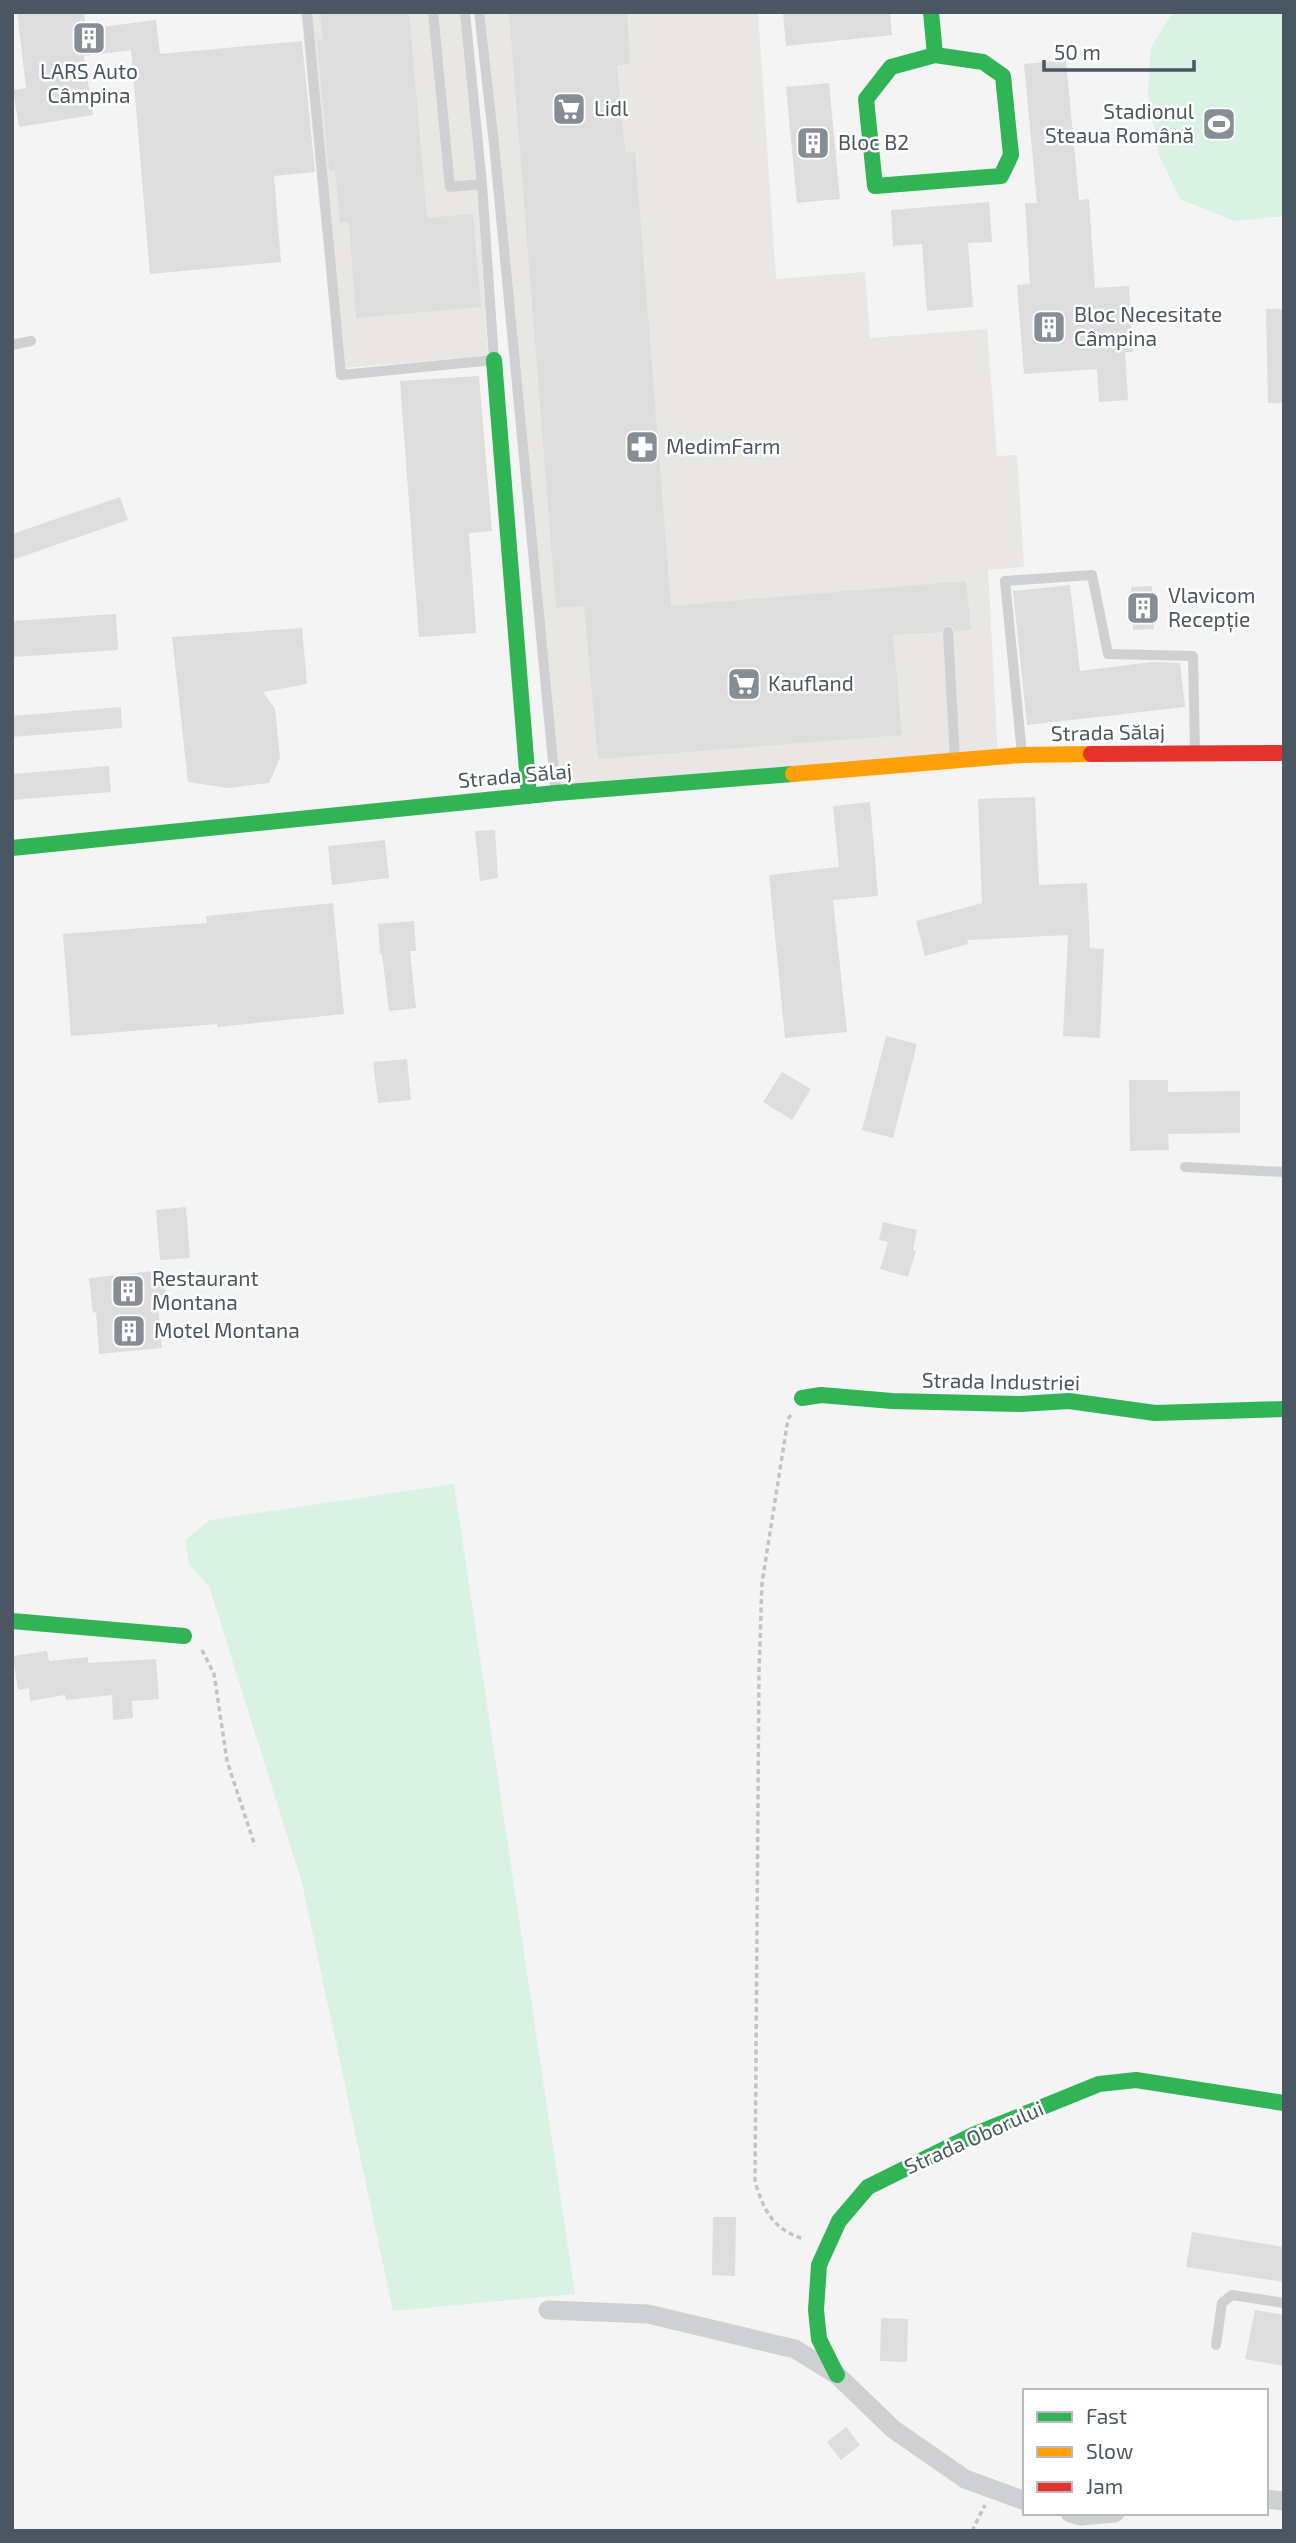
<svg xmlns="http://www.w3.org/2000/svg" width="1296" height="2543" font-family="'Exo 2',sans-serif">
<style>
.commercial{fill:#e8e7e3}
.green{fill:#d9f2e3}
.building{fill:#ddddde}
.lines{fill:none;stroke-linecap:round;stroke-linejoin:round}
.path{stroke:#bcc7c4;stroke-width:3.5;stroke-dasharray:5 3.5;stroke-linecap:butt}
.lane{stroke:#ced0d2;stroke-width:10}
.street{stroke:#ced0d2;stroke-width:19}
.fast{stroke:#30b455;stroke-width:16}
.slow{stroke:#ff9f0a;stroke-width:16}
.jam{stroke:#e5322d;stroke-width:16}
.labels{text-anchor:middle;stroke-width:5;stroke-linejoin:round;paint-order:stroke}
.poi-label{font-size:21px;fill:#4a5661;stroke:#fff;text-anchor:start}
.street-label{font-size:21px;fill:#4a5661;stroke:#fff}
</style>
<rect width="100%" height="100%" fill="#f4f4f4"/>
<path class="commercial" d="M301 12H466L488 356 343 368 329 230 322 231Z
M477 12H758L776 279 865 272 870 338 987 329 997 456 1017 455 1024 567 988 570 998 757 556 793Z"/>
<path class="green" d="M1173 12H1284V216L1235 221 1180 199 1159 155 1148 93 1151 47Z
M454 1484 575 2294 393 2311 302 1883 209 1586 189 1565 185 1540 210 1520Z"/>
<path class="building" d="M17 12H84L86 29 156 20 160 54 302 41 315 172 274 176 281 262 150 274 131 50 84 56 93 115 19 127 13 90 26 88Z
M320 12H409L427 218 473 214 481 307 356 318 349 222 340 223 335 171H329L317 40H323Z
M509 12H627L630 64 617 65 625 152H635L671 606 966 581 971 630 955 631 952 626 947 625 941 632 893 635 902 735 598 759 584 606 556 608Z
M783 12H890L892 35 786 46Z
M1066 60 1079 200 1089 199 1095 288 1129 286 1133 352H1125L1128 400 1099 402 1097 369 1024 374 1017 285 1030 284 1025 203H1037L1024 64Z
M829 83 840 199 797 203 786 87Z
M989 202 992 242 968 243 973 307 927 311 922 244 893 246 891 210Z
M1266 309H1284V403H1268Z
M479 376 492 531 469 533 476 633 419 637 400 381Z
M120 497 128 520 12 560V534Z
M1070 585 1080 671 1152 662 1180 663 1185 707 1027 725 1013 591Z
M1152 586 1154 629 1133 630 1131 587Z
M116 614 118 650 12 657V621Z
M302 628 307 684 263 692 275 709 280 758 269 783 228 788 188 782 172 637Z
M121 707 122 728 12 737V716Z
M109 766 111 792 12 800V774Z
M1035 797 1039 885 1087 883 1090 948 1104 949 1100 1038 1063 1036 1068 935 967 940 968 944 925 956 916 921 982 903 978 799Z
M870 802 878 896 833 900 847 1032 785 1038 769 875 839 867 833 806Z
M495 830 498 878 480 881 475 831Z
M385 840 389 878 332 885 328 846Z
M333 903 344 1014 218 1027 217 1024 71 1036 63 934 207 923 206 916Z
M414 921 416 951H410L416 1008 389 1011 382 954H380L378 924Z
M886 1036 917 1044 893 1138 862 1130Z
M407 1059 411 1100 378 1103 373 1062Z
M782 1072 811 1089 792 1120 763 1102Z
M1129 1080H1168V1092L1240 1091V1133L1168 1134 1169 1150 1130 1151Z
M186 1207 190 1258 160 1260 156 1210Z
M883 1222 917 1230 913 1250 916 1251 908 1277 880 1269 888 1242 879 1240Z
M163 1270 167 1304 158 1305 162 1348 99 1354 96 1312 93 1313 89 1278Z
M47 1651 49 1661 88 1657V1663L156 1659 159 1699 132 1701 133 1718 113 1720 112 1695 66 1700 65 1695 30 1701 29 1688 18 1690 13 1656Z
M713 2217H736L735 2276 712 2275Z
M1192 2232 1284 2247V2282L1186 2267Z
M1255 2310 1284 2315V2366L1245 2359Z
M881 2318 908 2319 907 2362 880 2361Z
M846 2427 860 2445 841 2460 827 2442Z"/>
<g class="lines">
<path class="path" d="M791 1415 788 1419 762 1583 759 1671 755 2182C764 2210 772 2229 804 2239
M202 1650 214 1674 227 1761 255 1846
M972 2531 985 2505"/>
<path class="lane" d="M307 12 341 375 494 360 482 184 465 12
M433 12 450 187 482 184
M479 12 494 144 556 793
M12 345 31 341
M948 632 955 760
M1022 754 1005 581 1092 575 1108 654 1193 656 1195 752
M1185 1167 1284 1172
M1216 2345 1222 2303 1232 2295 1284 2303"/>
<path class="street" d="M548 2310 648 2314 795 2349 837 2375 893 2429 965 2479 1025 2501
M1266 2499 1284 2501
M1070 2513 1080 2516 1115 2513"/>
<path class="fast" d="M931 12 935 55 891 67 866 99 875 186 1001 176 1011 155 1003 76 983 62 935 55
M494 360 529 796
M12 848 556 793 793 774
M802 1398 821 1395 892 1401 1021 1404 1069 1401 1155 1413 1284 1409
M12 1621 184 1636
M837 2375 819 2339 816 2310 819 2265 839 2221 868 2187 973 2135 1099 2084 1136 2080 1284 2103"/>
<path class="slow" d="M793 774 1022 755 1091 754"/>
<path class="jam" d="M1091 754 1284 753"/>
</g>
<defs>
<symbol id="building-square" viewBox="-11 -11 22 22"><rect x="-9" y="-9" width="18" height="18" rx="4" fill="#868d94" stroke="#fff"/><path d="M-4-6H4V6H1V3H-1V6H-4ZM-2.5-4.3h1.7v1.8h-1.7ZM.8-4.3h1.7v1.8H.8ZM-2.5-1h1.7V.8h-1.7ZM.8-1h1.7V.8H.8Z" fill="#fff"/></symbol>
<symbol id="supermarket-square" viewBox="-11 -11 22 22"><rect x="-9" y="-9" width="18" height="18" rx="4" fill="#868d94" stroke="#fff"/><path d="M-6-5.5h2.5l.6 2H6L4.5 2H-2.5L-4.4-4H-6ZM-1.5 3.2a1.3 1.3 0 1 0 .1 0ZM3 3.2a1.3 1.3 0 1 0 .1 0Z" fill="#fff"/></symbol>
<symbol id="stadium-square" viewBox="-11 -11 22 22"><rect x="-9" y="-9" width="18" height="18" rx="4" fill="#868d94" stroke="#fff"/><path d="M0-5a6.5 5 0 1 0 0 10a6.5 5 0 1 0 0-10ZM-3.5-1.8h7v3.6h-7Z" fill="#fff"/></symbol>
<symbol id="pharmacy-square" viewBox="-11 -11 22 22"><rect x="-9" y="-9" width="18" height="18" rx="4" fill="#868d94" stroke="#fff"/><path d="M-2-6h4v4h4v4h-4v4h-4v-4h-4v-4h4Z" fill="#fff"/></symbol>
</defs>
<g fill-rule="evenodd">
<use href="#building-square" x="70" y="19" width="38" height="38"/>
<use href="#supermarket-square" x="550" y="90" width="38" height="38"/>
<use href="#stadium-square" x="1200" y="105" width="38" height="38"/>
<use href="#building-square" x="794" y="124" width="38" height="38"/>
<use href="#building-square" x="1030" y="308" width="38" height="38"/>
<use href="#pharmacy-square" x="623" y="428" width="38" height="38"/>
<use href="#building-square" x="1124" y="589" width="38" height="38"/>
<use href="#supermarket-square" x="725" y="665" width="38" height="38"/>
<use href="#building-square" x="109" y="1272" width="38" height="38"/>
<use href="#building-square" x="110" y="1312" width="38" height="38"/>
</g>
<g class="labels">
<g class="poi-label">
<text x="89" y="79" text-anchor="middle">LARS Auto<tspan x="89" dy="24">Câmpina</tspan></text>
<text x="594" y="116">Lidl</text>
<text x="1194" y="119" text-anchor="end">Stadionul<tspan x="1194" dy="24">Steaua Română</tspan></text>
<text x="838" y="150">Bloc B2</text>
<text x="1074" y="322">Bloc Necesitate<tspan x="1074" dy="24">Câmpina</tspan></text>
<text x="666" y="454">MedimFarm</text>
<text x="1168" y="603">Vlavicom<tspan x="1168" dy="24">Recepție</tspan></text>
<text x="768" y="691">Kaufland</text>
<text x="152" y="1286">Restaurant<tspan x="152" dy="24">Montana</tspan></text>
<text x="154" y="1338">Motel Montana</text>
</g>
<g class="street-label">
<text transform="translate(1108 733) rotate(-1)" y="7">Strada Sălaj</text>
<text transform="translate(515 776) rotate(-5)" y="7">Strada Sălaj</text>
<text transform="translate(1001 1382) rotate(1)" y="7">Strada Industriei</text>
<text transform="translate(974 2138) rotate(-24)" y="7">Strada Oborului</text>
</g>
</g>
<rect width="1296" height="2543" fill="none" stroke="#4a5661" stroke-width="28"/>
<rect x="1023" y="2389" width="245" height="126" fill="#ffffff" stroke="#b7bbc0" stroke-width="2"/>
<rect x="1037" y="2412" width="35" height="10" fill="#30b455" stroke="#b7bbc0" stroke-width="2"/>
<text x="1086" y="2424" font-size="21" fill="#4a5661">Fast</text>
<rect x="1037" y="2447" width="35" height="10" fill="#ff9f0a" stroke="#b7bbc0" stroke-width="2"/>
<text x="1086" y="2459" font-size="21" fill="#4a5661">Slow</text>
<rect x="1037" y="2482" width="35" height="10" fill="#e5322d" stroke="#b7bbc0" stroke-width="2"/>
<text x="1086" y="2494" font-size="21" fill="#4a5661">Jam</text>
<path d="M1044 60v10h150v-10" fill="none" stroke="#4a5661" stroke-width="3.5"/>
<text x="1054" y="60" font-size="21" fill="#4a5661" stroke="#ffffff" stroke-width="5" paint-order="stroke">50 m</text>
</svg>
